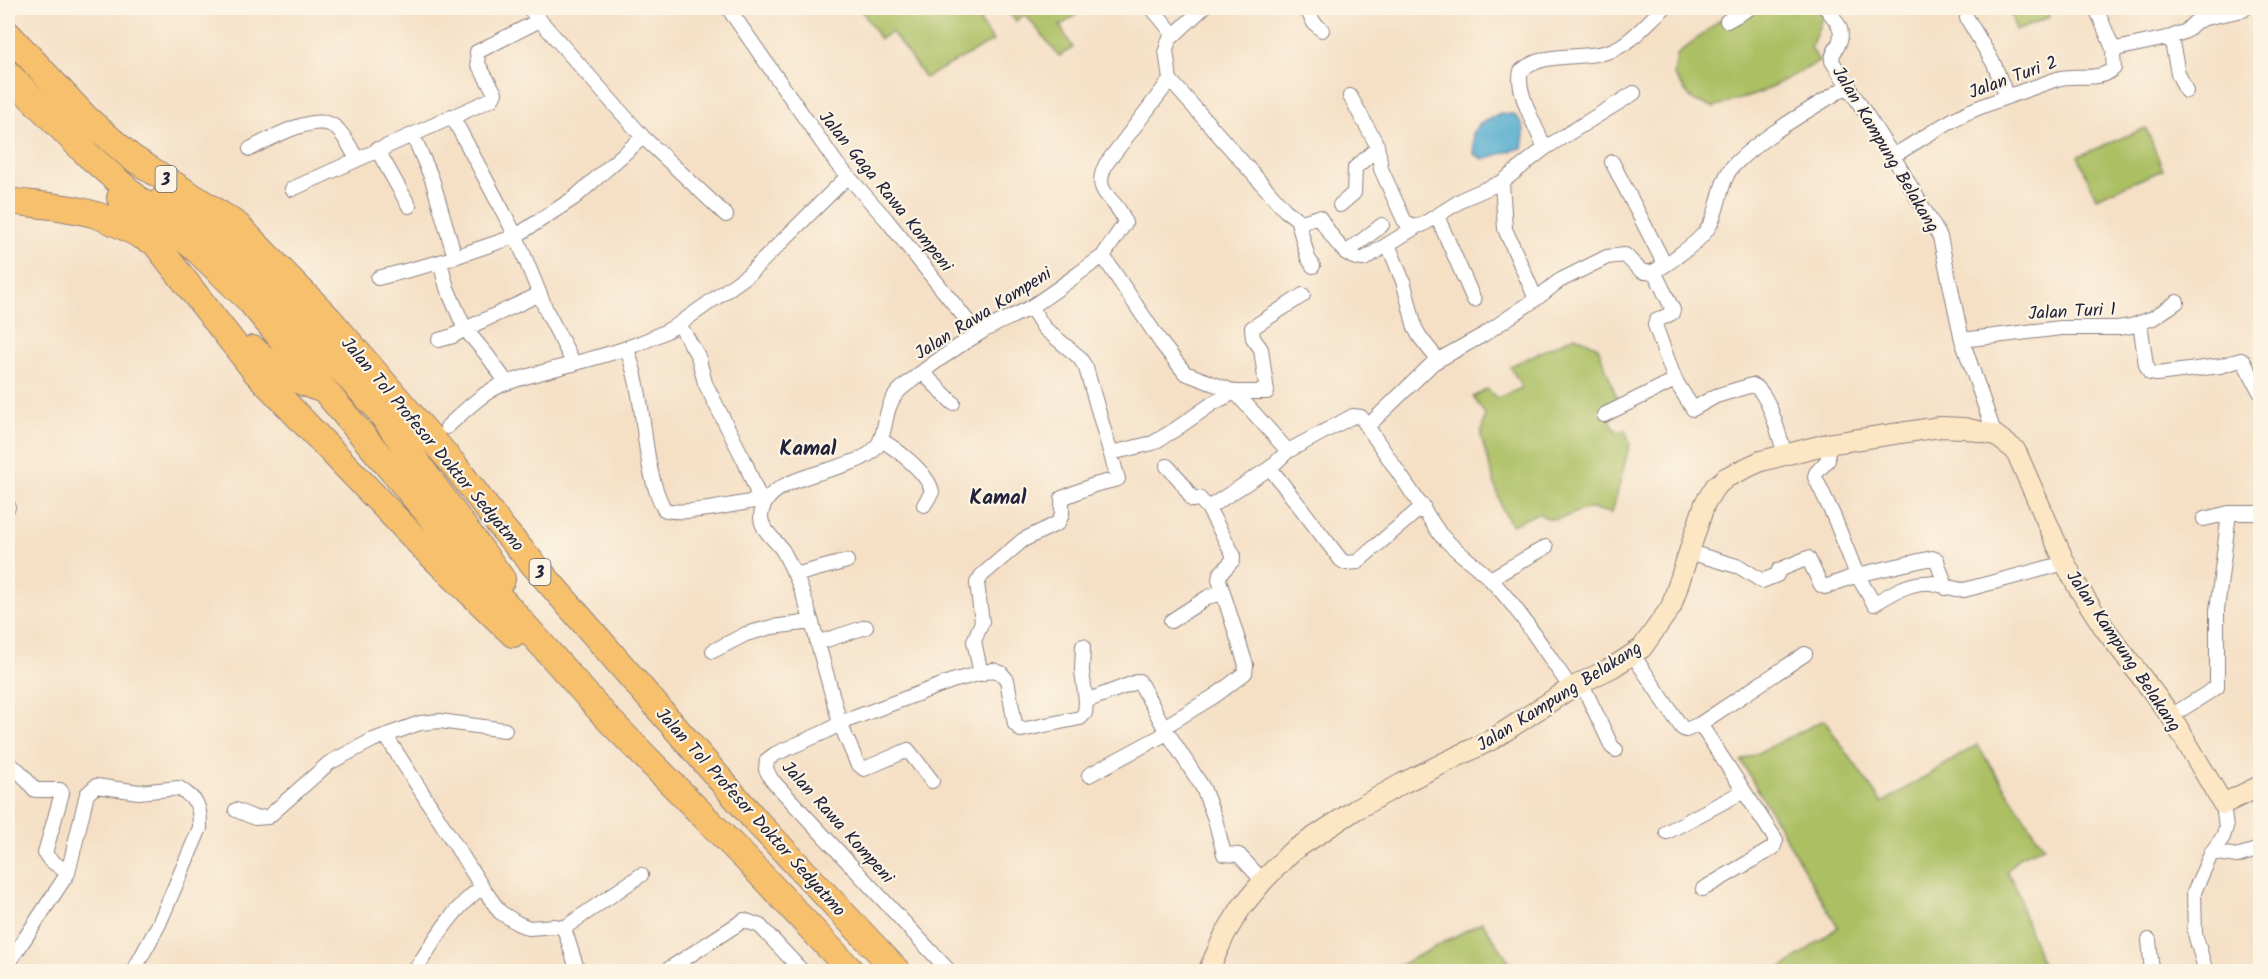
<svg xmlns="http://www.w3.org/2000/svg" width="2268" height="979" font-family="Kalam,sans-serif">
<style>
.green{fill:#acbf63;stroke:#67704f;stroke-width:1.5}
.water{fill:#51abcf;stroke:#3a6685;stroke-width:1.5}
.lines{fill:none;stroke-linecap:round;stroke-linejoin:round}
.street-casing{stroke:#8c8180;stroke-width:16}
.secondary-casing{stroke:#8c8180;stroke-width:22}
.highway-casing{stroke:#8c8180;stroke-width:28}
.street{stroke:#fff;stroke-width:14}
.secondary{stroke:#fce6c4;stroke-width:20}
.highway{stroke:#f7c06c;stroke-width:26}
.labels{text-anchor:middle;stroke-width:4.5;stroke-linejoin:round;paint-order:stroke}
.shield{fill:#fcf5e5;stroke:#63616e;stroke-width:1.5}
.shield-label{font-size:16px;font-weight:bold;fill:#22223b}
.street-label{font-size:18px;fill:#22223b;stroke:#fcf5e5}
.quarter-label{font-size:21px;font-weight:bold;fill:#22223b;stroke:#fcf5e5}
</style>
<rect width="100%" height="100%" fill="#fcf5e5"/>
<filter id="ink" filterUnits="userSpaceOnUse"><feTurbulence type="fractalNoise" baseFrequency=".0167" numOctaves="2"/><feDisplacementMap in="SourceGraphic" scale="12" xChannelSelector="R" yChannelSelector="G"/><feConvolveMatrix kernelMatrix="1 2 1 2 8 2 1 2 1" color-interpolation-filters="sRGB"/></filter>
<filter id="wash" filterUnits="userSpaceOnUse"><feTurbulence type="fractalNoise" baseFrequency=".008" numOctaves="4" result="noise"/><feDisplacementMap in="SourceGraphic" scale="24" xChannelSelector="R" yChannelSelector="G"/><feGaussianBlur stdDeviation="1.35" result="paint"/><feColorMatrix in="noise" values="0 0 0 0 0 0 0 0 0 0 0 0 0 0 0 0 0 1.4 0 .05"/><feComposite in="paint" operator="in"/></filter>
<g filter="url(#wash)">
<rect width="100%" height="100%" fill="#f5e0c6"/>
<path class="green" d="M860 8H998L979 20 993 41 925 78 892 32 880 39Z
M1004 8H1086L1060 26 1073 48 1059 56 1025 14 1016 21Z
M1761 8H1817L1823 16 1811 47 1819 62 1760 93 1713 107 1692 100 1674 75 1677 55 1725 16Z
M2009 8H2046L2049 17 2016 31Z
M2146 128 2163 170 2096 198 2078 156Z
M1575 336 1598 347 1619 404 1605 411 1617 432 1625 430 1630 443 1612 513C1604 512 1595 508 1588 509 1568 512 1557 528 1538 513L1512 525 1502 509 1481 437 1485 414 1473 397 1487 389 1497 398 1522 388 1510 366Z
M1824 720 1882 803 1977 745 2044 847 2020 856 2007 871 2020 896 2022 911 2045 971H1778L1838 927 1741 761Z
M1482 922 1516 971H1389Z"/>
<path class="water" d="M1500 114H1514C1526 125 1525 133 1522 148L1483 159 1474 154 1473 132 1480 124Z"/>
</g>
<g filter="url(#ink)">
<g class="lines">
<defs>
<path id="street" d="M529 8 643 137 726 215
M728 8 837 164 886 219 970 324 982 331
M1152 8 1174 35
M1306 8 1314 23 1322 30
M1826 8C1836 21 1847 30 1837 47 1834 52 1832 55 1832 61L1893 156 1940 237 1962 340 1995 435
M2096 8 2114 51
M1967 18 1994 64 2007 97
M1727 21 1750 8
M2171 37 2178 73 2186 91
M1170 80 1285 210 1301 222 1319 217C1329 231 1344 261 1364 259L1416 227
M1350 96 1377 145 1378 152
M452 116 516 236 547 312 574 364
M413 135 432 179 455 257
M1545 148C1537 129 1515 91 1521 71 1545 50 1582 61 1610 51 1631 44 1648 21 1664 8
M250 149C269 139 316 112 335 127 345 135 351 149 357 159
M377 149 409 206
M1893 156C1917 142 1941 125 1966 113 1995 100 2027 90 2057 79 2075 73 2099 83 2114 68L2113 55 2116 49 2171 37 2186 31 2195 22 2205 18 2243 10 2245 8
M1612 162 1665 265
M1502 182 1505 229 1536 299
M292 189 492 99 495 93 478 64 477 52 540 20
M1340 205 1354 193 1355 168 1373 152H1377L1379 154 1381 169 1404 220 1411 227 1422 225 1465 198 1502 182 1545 148 1634 93
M1437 216 1474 300
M1298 222 1308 258 1313 266
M1388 244 1404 284 1415 328 1420 337 1438 360
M1346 253 1382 225
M1103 256 1125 223C1118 196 1090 196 1106 164L1170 80 1166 50 1169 40 1203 8
M440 262 447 288 465 329 487 355 507 383
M378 278 440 262 516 236 574 198 643 137
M2140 323 2146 365 2150 373 2157 374 2220 366 2241 360 2244 362 2260 392
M439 340 453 336 465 329 540 294
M1962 340 2061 328H2117L2131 326 2153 318 2177 302
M627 348C631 362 636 376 638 390 646 430 645 472 664 509 678 517 741 503 760 500
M922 372 953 403
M1675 380 1693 409 1716 396 1752 385C1769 390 1779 437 1785 454
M1604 415 1675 380 1655 325 1656 321 1672 313 1673 310 1654 271
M1369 425 1433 363 1483 335 1536 299 1559 281 1607 257 1625 255C1631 260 1636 268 1642 271 1652 276 1663 266 1671 261 1685 250 1703 239 1711 223 1720 205 1720 178 1735 164 1766 133 1812 109 1849 85
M447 427C464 411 484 391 506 383 564 363 626 356 679 324
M881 440C897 449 929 474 932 492L924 505
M1827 444 1828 460 1816 473 1815 477 1834 517 1857 575 1874 604C1890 594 1911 581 1931 583 1943 585 1952 589 1964 590L2065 563
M1111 453 1153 443 1176 429 1213 403 1235 392H1267L1261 349 1253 338 1252 328 1303 295
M1167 466 1180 480 1193 500 1199 498 1208 508
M1270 468 1341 560 1346 563 1358 562 1363 557 1423 506
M8 507V506
M763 507 745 462 705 383 698 356 679 324 748 275 847 177
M2204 519 2229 513H2260
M1689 552 1740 567 1762 581 1777 575 1779 570 1808 558 1821 585 1825 587 1857 575 1932 558 1937 560C1939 570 1944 578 1946 588
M795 575 847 561
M1490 579 1546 547
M1171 621 1208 597 1223 592
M817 643 866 627
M1083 646 1082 671 1086 701 1139 681 1164 727
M713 651 746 634 772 627 811 622
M1633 655 1682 728 1686 730 1700 724 1805 654
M981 674 974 641 982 622 977 583 982 575 1023 540 1058 523 1062 514V498L1094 485 1118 479 1086 368 1079 357 1044 328 1031 307
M1581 682 1612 747 1616 750
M2171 716 2217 687V610L2229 513
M1700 724 1776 840 1773 848 1703 889
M386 736 482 887 500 912 517 923 529 928 555 926 564 928 578 972
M8 763 19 771 35 790H60L62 793 45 853 49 859 68 873
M1089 775 1167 733
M932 781 908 750 864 769 857 763 840 723 952 681 993 670 1001 673 1007 680 1015 724 1021 730 1080 718 1085 713 1086 701
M236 810 255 818 268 817 329 763 373 740 420 723 440 721 505 730
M1667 832 1744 791
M2212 852 2237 856 2260 849
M1263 881 1239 855 1224 854 1215 819 1203 788 1164 727 1216 695 1245 673 1246 665 1219 580 1220 574 1233 560V554L1208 508 1270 468 1288 451
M564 928 641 875
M2149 940 2152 972
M8 964 68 873 87 794 96 786 139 792 179 788C198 801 200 804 200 828L159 924 133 972
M414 972C434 941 452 909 482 887
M664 972 744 920 760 926 803 972
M950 972 771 779 766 769 767 760 775 754 827 731 840 723C833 697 825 670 818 644 811 620 806 598 795 575 791 567 787 558 783 551 776 540 761 530 761 517 763 474 841 474 869 454 892 438 878 409 902 388 926 368 953 349 980 333 995 323 1013 317 1029 308 1054 293 1078 273 1103 256L1162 344 1185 373 1235 392 1288 451 1353 416 1361 417 1440 534C1456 552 1475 564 1491 580 1522 612 1545 652 1571 688
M2206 972 2195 934 2194 892 2212 852 2223 837 2226 827 2223 804"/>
<path id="secondary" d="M1208 972 1225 934 1241 908 1263 881 1291 852 1355 810 1403 783 1493 739 1571 688 1613 667 1642 648 1671 607 1705 503 1715 487 1727 477 1761 461 1827 444 1940 427 1964 428 1995 435 2015 450 2018 456 2065 563 2079 589 2105 629 2171 716 2223 804 2260 786"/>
<path id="highway" d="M8 34 86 118 131 157 237 225 329 319 455 466 502 528 757 822 898 972
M8 74 87 154 199 252 249 300 478 573 607 718 747 860 852 972
M120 198 255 371 425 549 513 634
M8 201C37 205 67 206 96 215 114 221 130 230 147 239
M161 201 204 231 243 264 378 409 502 579
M253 349C275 370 295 381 324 390"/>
</defs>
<use href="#street" class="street-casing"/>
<use href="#secondary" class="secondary-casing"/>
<use href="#highway" class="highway-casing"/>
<use href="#street" class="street"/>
<use href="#secondary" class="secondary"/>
<use href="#highway" class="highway"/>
</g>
</g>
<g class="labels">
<g class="shield">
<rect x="155.5" y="166" width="21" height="26" rx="4.5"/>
<rect x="529.5" y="559" width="21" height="26" rx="4.5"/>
</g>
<g class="shield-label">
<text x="166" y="185">3</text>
<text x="540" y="578">3</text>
</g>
<g class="street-label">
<text transform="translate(2013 77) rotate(-20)" y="6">Jalan Turi 2</text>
<text transform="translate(1886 149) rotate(59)" y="6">Jalan Kampung Belakang</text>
<text transform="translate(886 191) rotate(51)" y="6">Jalan Gaga Rawa Kompeni</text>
<text transform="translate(2072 311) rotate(-3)" y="6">Jalan Turi 1</text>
<text transform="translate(983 313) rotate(-32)" y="6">Jalan Rawa Kompeni</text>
<text transform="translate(433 444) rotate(50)" y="6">Jalan Tol Profesor Doktor Sedyatmo</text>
<text transform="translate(2124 651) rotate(56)" y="6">Jalan Kampung Belakang</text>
<text transform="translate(1559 696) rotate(-32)" y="6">Jalan Kampung Belakang</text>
<text transform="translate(751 812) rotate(48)" y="6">Jalan Tol Profesor Doktor Sedyatmo</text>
<text transform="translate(838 822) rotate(48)" y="6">Jalan Rawa Kompeni</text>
</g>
<g class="quarter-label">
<text x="808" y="455">Kamal</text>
<text x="998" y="504">Kamal</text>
</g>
</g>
<rect width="2268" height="979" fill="none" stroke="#fcf5e5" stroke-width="30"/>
</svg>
